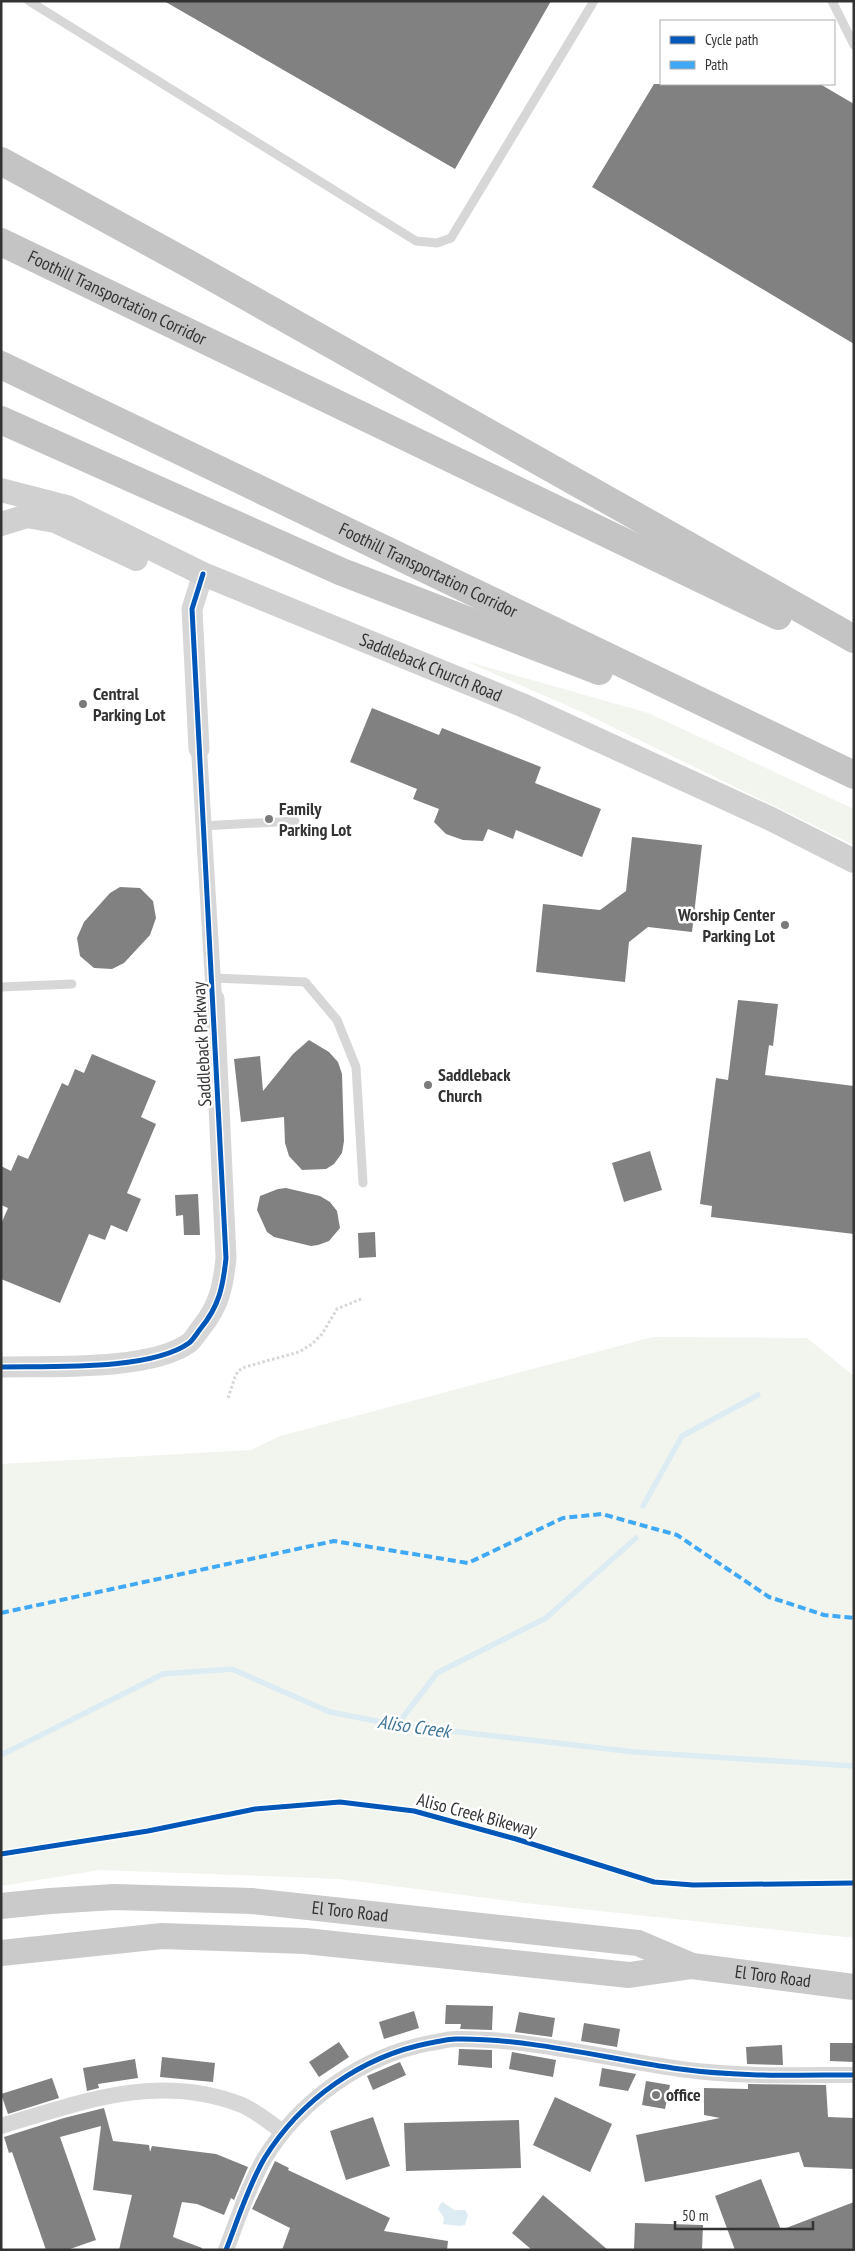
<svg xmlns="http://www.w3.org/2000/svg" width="855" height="2251" font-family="'PT Sans Narrow',sans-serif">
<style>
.green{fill:#f1f5ed}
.water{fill:#ddebf3}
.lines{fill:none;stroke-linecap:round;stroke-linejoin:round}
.stream{stroke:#ddebf3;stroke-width:5.5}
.building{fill:#818181}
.path{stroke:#d6d6d6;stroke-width:3;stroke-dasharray:2.5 2.5;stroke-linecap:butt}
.service{stroke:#d7d7d7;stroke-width:9}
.minor{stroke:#d7d7d7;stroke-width:16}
.tertiary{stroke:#d7d7d7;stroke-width:21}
.secondary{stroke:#d0d0d0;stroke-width:24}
.primary{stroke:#cacaca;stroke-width:26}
.motorway{stroke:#c4c4c4;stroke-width:28}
.quiet{stroke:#3fa9f5;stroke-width:4;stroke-dasharray:8 4;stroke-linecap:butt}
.cycleway-casing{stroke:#fff;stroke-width:8}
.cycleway{stroke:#0057b8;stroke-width:5}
.poi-dot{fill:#7a7a7a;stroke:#fff;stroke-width:2}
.labels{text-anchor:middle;stroke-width:5;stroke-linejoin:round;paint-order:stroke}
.street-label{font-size:18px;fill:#333;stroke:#fff}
.poi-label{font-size:18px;font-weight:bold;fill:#333;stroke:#fff;text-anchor:start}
.water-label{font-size:19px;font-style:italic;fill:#3f7597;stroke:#fff}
</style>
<rect width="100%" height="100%" fill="#fff"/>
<path class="green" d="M465 661 648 713 854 809V845L584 713Z
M653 1337 807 1338 854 1376V1938L525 1903 339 1879 100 1870 1 1886V1464L251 1450 280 1436Z"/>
<path class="water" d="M443 2202 454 2210H465L468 2215 465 2225 459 2226 443 2224 444 2218 438 2209 441 2203Z"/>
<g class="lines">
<path class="stream" d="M643 1506 682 1436 758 1395
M397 1725 437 1673 546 1618 636 1538
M1 1755 163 1674 232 1669 330 1712 397 1725 635 1752 854 1766"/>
</g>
<path class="building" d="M164 1H551L455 169Z
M654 84H820L854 104V344L592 187Z
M372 708 439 735 442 728 541 767 535 783 601 809 582 857 516 830 513 839 488 829 483 841 463 840 446 834 434 822 439 809 413 799 417 789 350 762Z
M632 837 702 845 692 932 648 927 629 942 625 982 536 972 543 904 600 910 626 891Z
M120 887 140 888 153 901 156 918 150 935 124 963 112 969 94 968 80 956 77 938 84 922 110 893Z
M738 1000 778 1004 773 1046 769 1045 765 1075 854 1086V1234L711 1217 712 1206 700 1204 716 1078 728 1080Z
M309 1040 329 1052 338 1062 342 1074 344 1141 342 1153 334 1164 326 1169 302 1170 289 1156 285 1143 284 1117 241 1122 234 1059 260 1056 263 1091 293 1054Z
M92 1054 156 1081 141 1117 156 1124 127 1193 141 1199 127 1232 111 1225 105 1240 89 1234 60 1303 1 1279V1224L8 1208 1 1205V1166L11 1171 18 1155 28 1159 62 1083 68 1086 75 1069 84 1073Z
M650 1151 662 1190 624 1202 612 1163Z
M286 1188 320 1196 330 1202 337 1211 340 1228 329 1241 318 1245 311 1246 274 1237 267 1232 257 1210 260 1196 278 1189Z
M198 1194 200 1235H184L183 1215 176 1216 175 1195Z
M375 1232 376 1257 359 1258 358 1233Z
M446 2005 493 2006 492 2030 460 2029 461 2024H445Z
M414 2011 419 2028 384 2039 379 2022Z
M519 2012 555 2018 552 2037 515 2032Z
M584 2023 620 2029 617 2047 581 2041Z
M339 2042 349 2057 319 2077 309 2062Z
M830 2043H854V2062L830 2061Z
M782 2045 783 2065 747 2064 746 2047Z
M459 2049 492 2050V2068L458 2065Z
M512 2052 556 2060 553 2077 509 2069Z
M162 2057 215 2063 213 2082 160 2077Z
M135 2059 138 2078 98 2084 99 2088 87 2091 83 2068Z
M400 2062 406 2075 373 2090 367 2076Z
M602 2068 636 2074 628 2091 599 2086Z
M52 2078 59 2098 8 2114 1 2094Z
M646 2081 670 2085 665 2109 642 2105Z
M748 2084 826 2085 828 2117 854 2118V2169L804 2167 799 2152 645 2182 636 2135 720 2118 704 2115V2088L748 2089Z
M555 2097 612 2124 590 2172 533 2145Z
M104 2108 113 2141 149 2145 150 2152 152 2146 216 2154 248 2167 234 2200 231 2198 224 2215 197 2204 182 2202 173 2237 202 2248V2250H119L132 2195 93 2190 101 2126 60 2137 96 2240 67 2250H46L12 2152 9 2153 4 2137 64 2118Z
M373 2117 390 2166 346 2180 330 2131Z
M519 2120 521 2168 406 2171 404 2123Z
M275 2161 289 2168 288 2170 390 2218 384 2231 448 2241 447 2250H282L290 2228 252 2209Z
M761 2179 781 2230 854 2202V2250H735L715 2196Z
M543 2195 608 2250H532L512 2233Z
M635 2223 703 2225 702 2250H634Z"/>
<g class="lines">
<path class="path" d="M228 1398 235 1377 238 1371 245 1367 299 1352 312 1344 322 1334 337 1309 361 1299"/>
<path class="service" d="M29 1 416 241 437 243 451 238 594 1
M832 1 854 45
M202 826 295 821
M213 978 305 982 337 1020 356 1067 363 1183
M1 987 72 984"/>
<path class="minor" d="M199 749 214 999
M1 2126C82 2102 158 2072 242 2105 256 2111 270 2123 283 2132
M226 2250C238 2219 248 2187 264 2159 300 2100 362 2056 430 2043 438 2042 447 2039 456 2039 528 2038 608 2059 680 2069 738 2077 796 2075 854 2075"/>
<path class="tertiary" d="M199 749 192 609 203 574
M1 1367C50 1366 150 1371 189 1343 193 1340 197 1333 201 1328 219 1306 223 1287 226 1258L214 999"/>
<g class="secondary">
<path id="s1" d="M1 490 67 507 203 574 522 705 769 818 854 861"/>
<path d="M1 524 27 516 55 521 136 559"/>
</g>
<g class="primary">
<path id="s2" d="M1 1906 50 1901 114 1897 252 1901 638 1943 692 1966 854 1987"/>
<path d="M1 1953 162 1936 305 1941 629 1975 692 1966"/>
</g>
<g class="motorway">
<path d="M1 161 189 264 854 639"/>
<path id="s3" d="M1 242 778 616"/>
<path id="s4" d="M1 365 854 775"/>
<path d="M1 420 342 572 599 671"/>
</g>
<path class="quiet" d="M1 1613 334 1541 468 1563 563 1518 602 1514 677 1535 769 1597 824 1615 854 1618"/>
<defs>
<path id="cycleway" d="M1 1367C50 1366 150 1371 189 1343 193 1340 197 1333 201 1328 219 1306 223 1287 226 1258L192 609 203 574
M1 1854 148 1831 255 1809 340 1802 414 1811 516 1839 654 1882 693 1885 854 1883
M226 2250C238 2219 248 2187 264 2159 300 2100 362 2056 430 2043 438 2042 447 2039 456 2039 528 2038 608 2059 680 2069 738 2077 796 2075 854 2075"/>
</defs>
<use href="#cycleway" class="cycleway-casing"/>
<use href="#cycleway" class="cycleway"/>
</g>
<g class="poi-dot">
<circle cx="83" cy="704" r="5"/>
<circle cx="269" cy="819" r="5"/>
<circle cx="785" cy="925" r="5"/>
<circle cx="428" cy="1085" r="5"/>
<circle cx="656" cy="2095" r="5"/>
</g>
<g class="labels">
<g class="street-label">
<text dy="6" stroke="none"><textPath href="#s3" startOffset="129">Foothill Transportation Corridor</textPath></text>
<text dy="6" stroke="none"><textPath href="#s4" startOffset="474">Foothill Transportation Corridor</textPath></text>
<text dy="6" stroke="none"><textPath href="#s1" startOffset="466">Saddleback Church Road</textPath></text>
<text transform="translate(202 1044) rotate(-93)" y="6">Saddleback Parkway</text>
<text transform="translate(477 1815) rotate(15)" y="6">Aliso Creek Bikeway</text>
<text dy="6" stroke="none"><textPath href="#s2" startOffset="350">El Toro Road</textPath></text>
<text dy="6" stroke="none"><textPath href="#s2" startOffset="780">El Toro Road</textPath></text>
</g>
<g class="poi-label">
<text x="93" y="700">Central<tspan x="93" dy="21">Parking Lot</tspan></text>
<text x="279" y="815">Family<tspan x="279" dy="21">Parking Lot</tspan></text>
<text x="775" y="921" text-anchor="end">Worship Center<tspan x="775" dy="21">Parking Lot</tspan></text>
<text x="438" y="1081">Saddleback<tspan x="438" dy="21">Church</tspan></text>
<text x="666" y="2101">office</text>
</g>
<g class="water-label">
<text transform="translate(414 1726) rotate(8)" y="7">Aliso Creek</text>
</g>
</g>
<rect width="855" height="2251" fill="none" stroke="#333333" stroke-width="5"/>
<rect x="660" y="20" width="175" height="65" fill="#ffffff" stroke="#adadad"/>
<rect x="670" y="36" width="25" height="8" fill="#0057b8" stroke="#adadad"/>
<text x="705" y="45" font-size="15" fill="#333333">Cycle path</text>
<rect x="670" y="61" width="25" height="8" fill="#3fa9f5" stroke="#adadad"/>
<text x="705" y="70" font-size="15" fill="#333333">Path</text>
<path d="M675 2221v8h138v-8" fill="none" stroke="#333333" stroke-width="2.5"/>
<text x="682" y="2221" font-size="15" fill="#333333" stroke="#ffffff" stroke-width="4" paint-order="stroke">50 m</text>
</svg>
